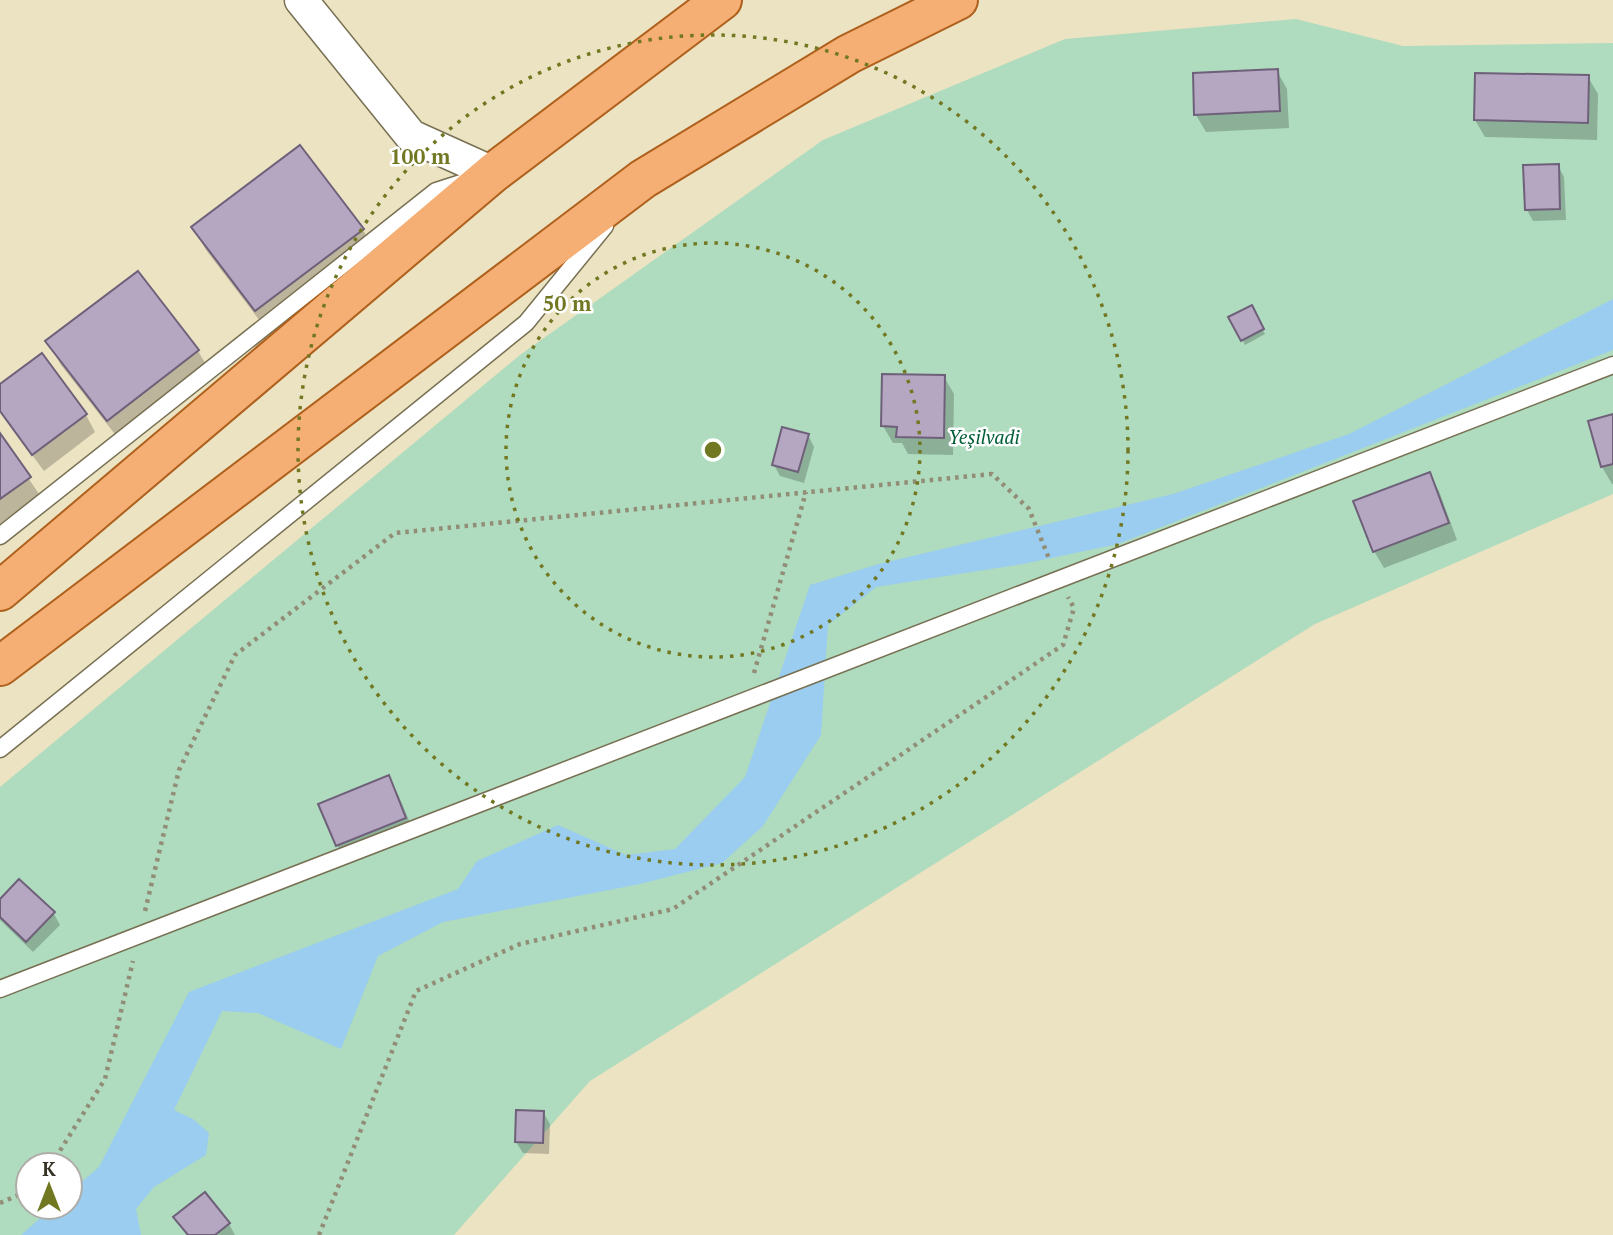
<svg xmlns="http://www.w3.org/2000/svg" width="1613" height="1235" font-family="'PT Serif',serif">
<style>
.green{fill:#afdbbf;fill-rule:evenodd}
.water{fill:#9acdef}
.shadow{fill:#0003}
.building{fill:#b5a6c2;stroke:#6f607a;stroke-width:2}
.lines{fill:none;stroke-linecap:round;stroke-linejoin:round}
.service-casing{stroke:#787053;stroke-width:19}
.minor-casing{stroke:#787053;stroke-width:35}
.primary-casing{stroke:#ae601c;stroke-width:42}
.path{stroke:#928d76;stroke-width:4.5;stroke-dasharray:3.5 5;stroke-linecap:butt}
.service{stroke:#fff;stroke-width:16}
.minor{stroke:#fff;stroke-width:32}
.primary{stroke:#f5ae73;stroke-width:38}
.ring{fill:none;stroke:#727822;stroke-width:3.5;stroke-dasharray:3.5 7}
.labels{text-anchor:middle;stroke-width:5;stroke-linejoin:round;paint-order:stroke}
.park-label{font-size:19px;font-style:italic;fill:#005e36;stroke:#fff}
.centre{fill:#727822;stroke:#fff;stroke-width:3.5}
.ring-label{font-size:21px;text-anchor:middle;font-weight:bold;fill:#727822;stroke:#fff;stroke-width:5;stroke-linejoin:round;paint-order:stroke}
</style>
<rect width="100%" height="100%" fill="#ebe3c2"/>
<path class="green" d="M1296 19 1403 46 1613 43V494L1315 624 590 1081 454 1235H0V787L520 355 823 140 1065 39ZM28 1165H70V1207H28Z"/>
<path class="water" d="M1613 299V350L1118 544 1023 564 876 587 828 625 821 735 763 826 722 863 640 884 443 922 378 956 341 1049 258 1013 222 1011 174 1110 193 1119 209 1133 206 1155 154 1187 136 1209 141 1235H21L53 1207H70V1192L99 1167 189 992 458 889 477 861 558 825 626 855 675 849 745 777 810 585 879 564 1173 494 1349 434Z"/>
<path class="shadow" d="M1277 71 1287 89 1289 128 1206 132 1196 115Z
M1588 77 1598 94 1597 140 1485 137 1475 120Z
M300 147 363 230 376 253 269 333 206 250 193 227Z
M1558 166 1564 177 1566 220 1533 221 1527 210Z
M1251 307 1265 334 1245 345 1231 317Z
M48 342 198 351 211 373 121 442 61 365Z
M41 356 86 415 95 432 44 471 0 412V386Z
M944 377 954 394 953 455 908 454 902 443H893L883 426Z
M1613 416V484H1612L1602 467 1590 423Z
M808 435 814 447 804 483 780 476 774 465Z
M0 436 43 500 0 531Z
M1429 474 1439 491 1457 540 1384 568 1374 551Z
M388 777 398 794 415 835 347 863 337 845Z
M19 881 54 914 60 925 33 952 0 920V901Z
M543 1112 550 1124 549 1154 523 1153 516 1142Z
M176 1217 229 1224 235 1235H187Z"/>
<path class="building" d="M1278 69 1280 111 1194 115 1193 73Z
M1475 73 1589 75 1588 123 1474 120Z
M300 145 364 229 255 311 191 227Z
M1559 164 1560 209 1525 210 1523 165Z
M138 271 199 350 107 421 45 341Z
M1252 305 1264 329 1241 341 1228 317Z
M42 353 87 414 32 455 0 411V384Z
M882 374 945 375 944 438 896 437 897 427 881 426Z
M1613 414V464L1601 467 1588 421Z
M782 427 809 434 798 472 772 465Z
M0 433 31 477 0 499Z
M1430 472 1449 523 1373 552 1353 501Z
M389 775 406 818 336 846 318 804Z
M19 879 55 912 26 942 0 917V899Z
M516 1110 544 1111 543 1143 515 1142Z
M205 1192 230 1223 215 1235H188L173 1217Z"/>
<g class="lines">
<defs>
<path id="service" d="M0 536 436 191 464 182
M0 749 526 323 605 226
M0 989 1613 365"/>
<path id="minor" d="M301 0 411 136 493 173"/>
<path id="primary" d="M0 591 493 173 722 0
M0 666 643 179 849 54 958 0"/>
</defs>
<use href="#service" class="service-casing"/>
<use href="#minor" class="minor-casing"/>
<use href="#primary" class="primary-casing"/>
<path class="path" d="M754 673 806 492
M145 911 179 770 235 655 395 533 992 474 1029 509 1050 561
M51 1165 105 1079 133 961
M0 1203 28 1191
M319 1235 416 991 520 944 673 909 1063 645 1074 608 1068 597"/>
<use href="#service" class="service"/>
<use href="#minor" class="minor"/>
<use href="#primary" class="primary"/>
</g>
<g class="ring">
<circle cx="713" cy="450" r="207"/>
<circle cx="713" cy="450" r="415"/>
</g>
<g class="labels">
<g class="park-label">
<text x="984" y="444">Yeşilvadi</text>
</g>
</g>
<circle cx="713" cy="450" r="10" class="centre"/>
<g class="ring-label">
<text x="420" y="164">100 m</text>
<text x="567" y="311">50 m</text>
</g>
<g transform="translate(49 1186)"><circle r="33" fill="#ffffff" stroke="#afada8" stroke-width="2"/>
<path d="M0-5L12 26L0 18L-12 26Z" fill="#727822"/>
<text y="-10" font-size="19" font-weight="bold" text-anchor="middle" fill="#363326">K</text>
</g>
</svg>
